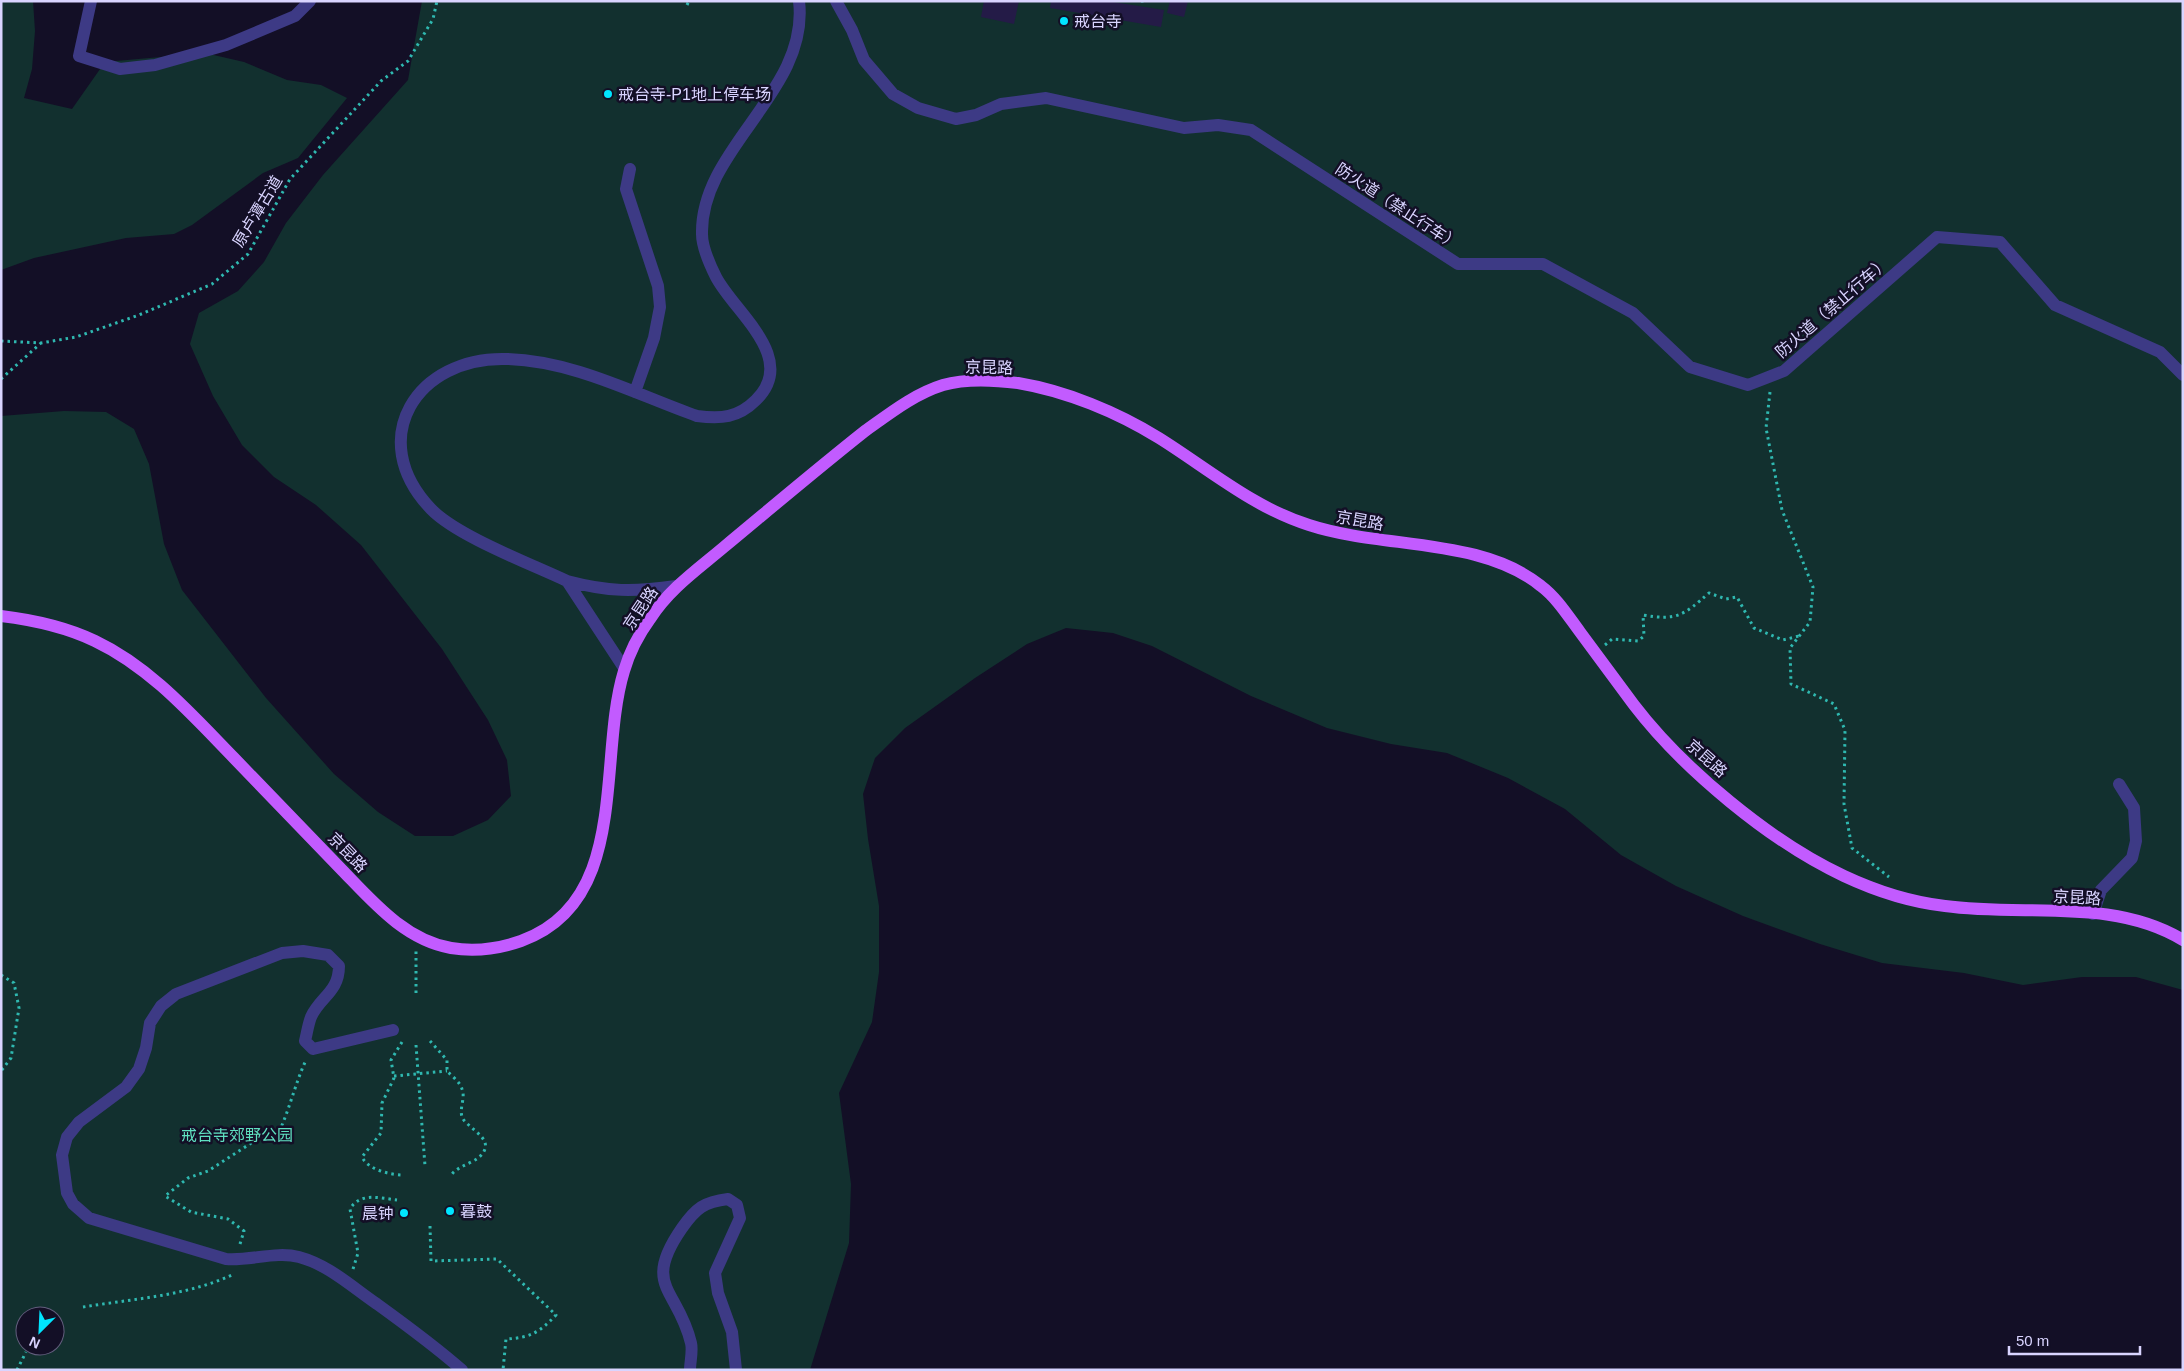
<svg xmlns="http://www.w3.org/2000/svg" width="2184" height="1371" font-family="Helvetica,'Noto Sans SC',sans-serif">
<style>
.green{fill:#12302f;fill-rule:evenodd}
.building{fill:#241b47}
.lines{fill:none;stroke-linecap:round;stroke-linejoin:round}
.path{stroke:#2fb8b0;stroke-width:3;stroke-dasharray:2.5 4;stroke-linecap:butt}
.minor{stroke:#3d3a85;stroke-width:12}
.major{stroke:#c25bff;stroke-width:12}
.poi-dot{fill:#00e5ff;stroke:#130f26;stroke-width:2}
.labels{text-anchor:middle;stroke-width:5;stroke-linejoin:round;paint-order:stroke}
.poi-label{font-size:16px;fill:#d9d4ff;stroke:#130f26;text-anchor:start}
.street-label{font-size:16px;fill:#d9d4ff;stroke:#130f26}
.park-label{font-size:16px;fill:#5fe0c0;stroke:#130f26}
</style>
<rect width="100%" height="100%" fill="#130f26"/>
<path class="green" d="M1 1H33L35 31 32 69 24 98 72 109 105 62 205 53 244 62 287 80 321 85 347 98 298 158 263 173 192 225 174 234 126 238 34 258 1 270Z
M422 1H2183V990L2136 977H2082L2023 985 1964 973 1882 963 1820 944 1743 916 1676 886 1621 855 1565 809 1508 778 1447 753 1391 744 1327 728 1251 696 1152 646 1113 633 1066 628 1027 644 975 678 905 728 875 758 863 794 868 839 879 906V972L872 1022 839 1093 851 1184 849 1243 810 1370H1V416L64 411 106 412 134 429 149 464 164 544 182 590 266 698 334 774 378 812 415 836H453L488 820 511 796 507 760 488 720 442 649 361 545 316 505 274 477 242 445 213 396 190 344 199 313 238 291 264 262 286 223 323 175 408 80ZM25 1316H55V1346H25Z"/>
<path class="building" d="M984 1H1019L1014 24 981 17Z
M1051 1H1107L1164 10 1161 27 1050 8Z
M1170 1H1188L1184 17 1167 13Z"/>
<g class="lines">
<path class="path" d="M1141 1H1146
M687 5 689 1
M1 341 41 343 76 337 139 315 212 284 248 254 290 179 381 81 408 61 433 19 437 1
M1 379 41 343
M1770 392 1766 428 1782 510 1813 587 1810 622 1790 648 1791 684 1834 704 1845 730 1844 804 1852 848 1889 877
M1605 645 1612 639 1638 641 1644 636 1643 615C1677 621 1684 615 1709 593L1726 599 1737 597 1754 628 1783 640 1799 636
M1 975 14 983 19 1008 11 1058 1 1071
M416 993V950
M430 1041 447 1060V1071C452 1076 460 1082 462 1089 466 1098 458 1110 463 1119 469 1128 489 1137 485 1149 481 1162 460 1164 452 1174
M402 1042 391 1060 394 1078 382 1103 381 1133 362 1157C368 1170 391 1175 404 1175
M416 1045 425 1166
M394 1076 447 1071
M430 1226 431 1261 497 1259 556 1315C540 1332 530 1338 506 1339L503 1370
M240 1244 244 1231 228 1219 191 1212 165 1196 188 1178 208 1171 259 1138 279 1132C290 1108 295 1084 306 1060
M353 1269 358 1253 350 1209C360 1192 380 1198 397 1200
M83 1307C132 1299 186 1296 232 1275
M17 1370 26 1352"/>
<path class="minor" d="M91 1 79 56 120 69 155 65 226 45 295 16 310 1
M836 1 852 30 864 60 893 94 918 108 956 119 976 115 1001 104 1046 98 1184 128 1218 125 1251 130 1458 264H1543L1633 313 1690 367 1748 385 1784 371 1937 237 2000 242 2055 305 2160 352 2183 375
M630 169 626 189 658 286 660 307 654 338 635 392
M567 581C531 564 457 536 431 509 364 439 417 356 507 359 574 361 635 394 697 416 721 419 738 418 756 400 799 358 734 312 716 277 710 265 702 247 702 234 700 148 810 91 799 1
M624 668 567 581C609 592 633 592 676 586
M2093 914 2101 890 2132 858 2136 841 2134 808 2119 784
M393 1030 313 1049 305 1041C307 1033 308 1025 311 1017 320 997 339 992 339 966L328 955 303 951 282 953 176 994 161 1006 150 1023 146 1048 139 1069 126 1087 79 1122 67 1137 62 1155 67 1193 73 1204 89 1218 226 1259C250 1261 276 1251 299 1257 329 1265 352 1287 377 1304 406 1325 435 1346 462 1370
M690 1370C690 1362 693 1351 691 1343 678 1288 641 1287 682 1228 696 1208 704 1202 728 1199L737 1205 740 1218 715 1273 718 1293 732 1332 736 1370"/>
<path class="major" d="M1 616C34 620 66 627 95 641 150 667 192 715 234 758 270 795 306 833 342 870 373 902 405 940 451 948 476 952 498 949 521 941 631 902 597 759 624 671 629 654 639 634 650 619 669 589 698 569 724 547 771 508 817 469 865 431 889 414 914 394 943 385 967 378 994 380 1018 383 1066 391 1117 412 1159 438 1207 468 1254 508 1309 525 1382 549 1481 537 1541 586 1557 598 1568 616 1580 632 1598 656 1616 681 1634 705 1683 769 1771 842 1844 876 1876 891 1910 902 1945 906 2024 917 2112 897 2183 940"/>
</g>
<g class="poi-dot">
<circle cx="1064" cy="21" r="5"/>
<circle cx="608" cy="94" r="5"/>
<circle cx="450" cy="1211" r="5"/>
<circle cx="404" cy="1213" r="5"/>
</g>
<g class="labels">
<g class="poi-label">
<text x="1074" y="27">戒台寺</text>
<text x="618" y="100">戒台寺-P1地上停车场</text>
<text x="460" y="1217">暮鼓</text>
<text x="394" y="1219" text-anchor="end">晨钟</text>
</g>
<g class="street-label">
<text transform="translate(1398 206) rotate(33)" y="6">防火道（禁止行车）</text>
<text transform="translate(257 211) rotate(-59)" y="6">原卢潭古道</text>
<text transform="translate(1832 307) rotate(-41)" y="6">防火道（禁止行车）</text>
<text transform="translate(989 367) rotate(1)" y="6">京昆路</text>
<text transform="translate(1360 520) rotate(10)" y="6">京昆路</text>
<text transform="translate(640 608) rotate(-56)" y="6">京昆路</text>
<text transform="translate(1707 758) rotate(42)" y="6">京昆路</text>
<text transform="translate(348 852) rotate(46)" y="6">京昆路</text>
<text transform="translate(2077 897) rotate(3)" y="6">京昆路</text>
</g>
<g class="park-label">
<text x="237" y="1141">戒台寺郊野公园</text>
</g>
</g>
<rect width="2184" height="1371" fill="none" stroke="#d9d4ff" stroke-width="5"/>
<g transform="translate(40 1331) rotate(204)"><circle r="24" fill="#130f26" stroke="#625e7d"/>
<path d="M0-4L9 19L0 12L-9 19Z" fill="#00e5ff"/>
<text y="-8" font-size="14" font-weight="bold" text-anchor="middle" fill="#d9d4ff">N</text>
</g>
<path d="M2009 1346v8h131v-8" fill="none" stroke="#d9d4ff" stroke-width="2.5"/>
<text x="2016" y="1346" font-size="15" fill="#d9d4ff" stroke="#130f26" stroke-width="4" paint-order="stroke">50 m</text>
</svg>
